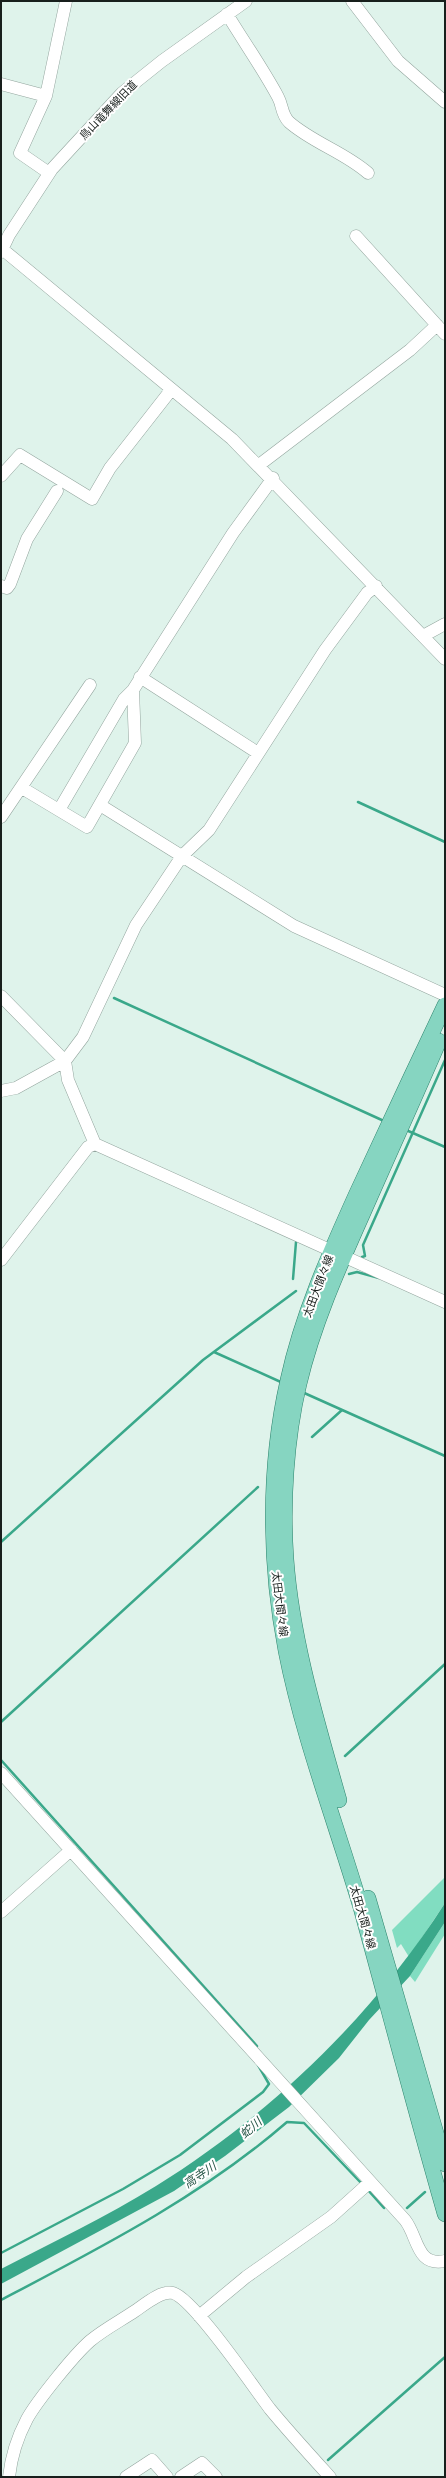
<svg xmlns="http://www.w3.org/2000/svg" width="446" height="2478" font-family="Georgia,'Noto Sans JP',serif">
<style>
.green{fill:#81ddc1}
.water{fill:#3aa88a}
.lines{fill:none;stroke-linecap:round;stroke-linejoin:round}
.stream{stroke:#3aa88a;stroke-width:2.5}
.minor-casing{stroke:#93a59e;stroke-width:13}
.major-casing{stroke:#2c836c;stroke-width:16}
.minor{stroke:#fff;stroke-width:12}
.major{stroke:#86d5c1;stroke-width:15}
.labels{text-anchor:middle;stroke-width:4;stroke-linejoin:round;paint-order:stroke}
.street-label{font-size:11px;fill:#181f1c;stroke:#fff}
.water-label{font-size:12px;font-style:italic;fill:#275547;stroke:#fff}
</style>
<rect width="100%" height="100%" fill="#dff3eb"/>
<path class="green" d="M445 1877V1903L409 1957 401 1944 397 1948 392 1930Z
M445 1922V1934L415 1982 410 1976Z"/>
<path class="water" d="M445 1903V1922L410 1976 369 2020 339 2058 289 2107 225 2156 174 2191 1 2284V2269C53 2242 106 2217 156 2186 271 2114 372 2017 445 1903Z"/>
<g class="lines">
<path class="stream" d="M358 802 445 842
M114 998 384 1121
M406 1130 445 1147
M362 1257 365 1256 363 1245 445 1060
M349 1274 357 1272 379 1278
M293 1279 296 1242
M214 1352 283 1383
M302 1392 445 1456
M312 1437 342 1410
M1 1542 203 1360 296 1291
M1 1722 258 1487
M345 1756 445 1664
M1 1760 257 2046
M367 2189 384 2208
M407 2208 425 2192
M1 2253 123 2189 180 2155 263 2092 269 2084 258 2065
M1 2300C100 2248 202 2196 287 2122L304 2123 362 2184
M328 2460 445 2357"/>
<defs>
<path id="minor" d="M352 1 398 61 445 102
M227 14C244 42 263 69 278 97 283 106 281 114 289 122 313 143 344 152 368 173
M1 84 46 96 66 1
M46 96 20 153 49 173
M356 236 445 334
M1 248 232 439 445 659
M1 252 9 235 52 169 122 93 162 61 246 1
M259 465 410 350 437 325
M1 476 20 455 92 499 110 468 171 390
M1 586 7 588 10 584 27 539 57 491
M423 636 445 624
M140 677 258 753
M22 788 87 827 135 743 133 690
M100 805 294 926 445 995
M59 810 124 699 133 690 233 533 273 478
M1 817 90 685
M1 996 65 1061 68 1080 95 1144 445 1302
M1 1091 16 1088 65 1061 83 1037 136 925 182 856 209 830 325 650 367 593 376 586
M1 1260 88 1147 95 1144
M1 1773 405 2220C418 2236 416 2267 445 2261
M1 1912 71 1850
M199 2316 246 2277 331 2217 370 2182
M9 2477C11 2458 18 2436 27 2419 37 2401 74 2355 90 2341 103 2330 120 2321 135 2311 144 2305 161 2290 173 2293 194 2299 254 2388 270 2409 289 2432 310 2455 330 2477
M126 2477 152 2460 167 2477
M181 2477 202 2463 216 2477"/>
<path id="major" d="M445 1005C415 1068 385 1132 356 1195 329 1255 302 1315 288 1380 268 1468 269 1563 286 1651 303 1738 336 1823 361 1908 389 2010 416 2113 445 2214
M339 1800C317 1722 292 1641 286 1559 282 1503 286 1439 299 1384 313 1325 338 1269 363 1213 388 1156 414 1099 439 1041
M368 1898 445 2164"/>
</defs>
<use href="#minor" class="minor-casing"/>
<use href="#major" class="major-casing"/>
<use href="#minor" class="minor"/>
<use href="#major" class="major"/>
</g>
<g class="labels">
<g class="street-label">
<text transform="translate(108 110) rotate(-46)" y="4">鳥山竜舞線旧道</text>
<text transform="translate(318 1286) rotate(-69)" y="4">太田大間々線</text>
<text transform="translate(280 1604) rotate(83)" y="4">太田大間々線</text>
<text transform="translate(363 1917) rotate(74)" y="4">太田大間々線</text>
</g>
<g class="water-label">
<text transform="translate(251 2128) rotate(-41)" y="4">蛇川</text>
<text transform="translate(200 2175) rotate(-34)" y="4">高寺川</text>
</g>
</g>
<rect width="446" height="2478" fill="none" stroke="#181f1c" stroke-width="4"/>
</svg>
